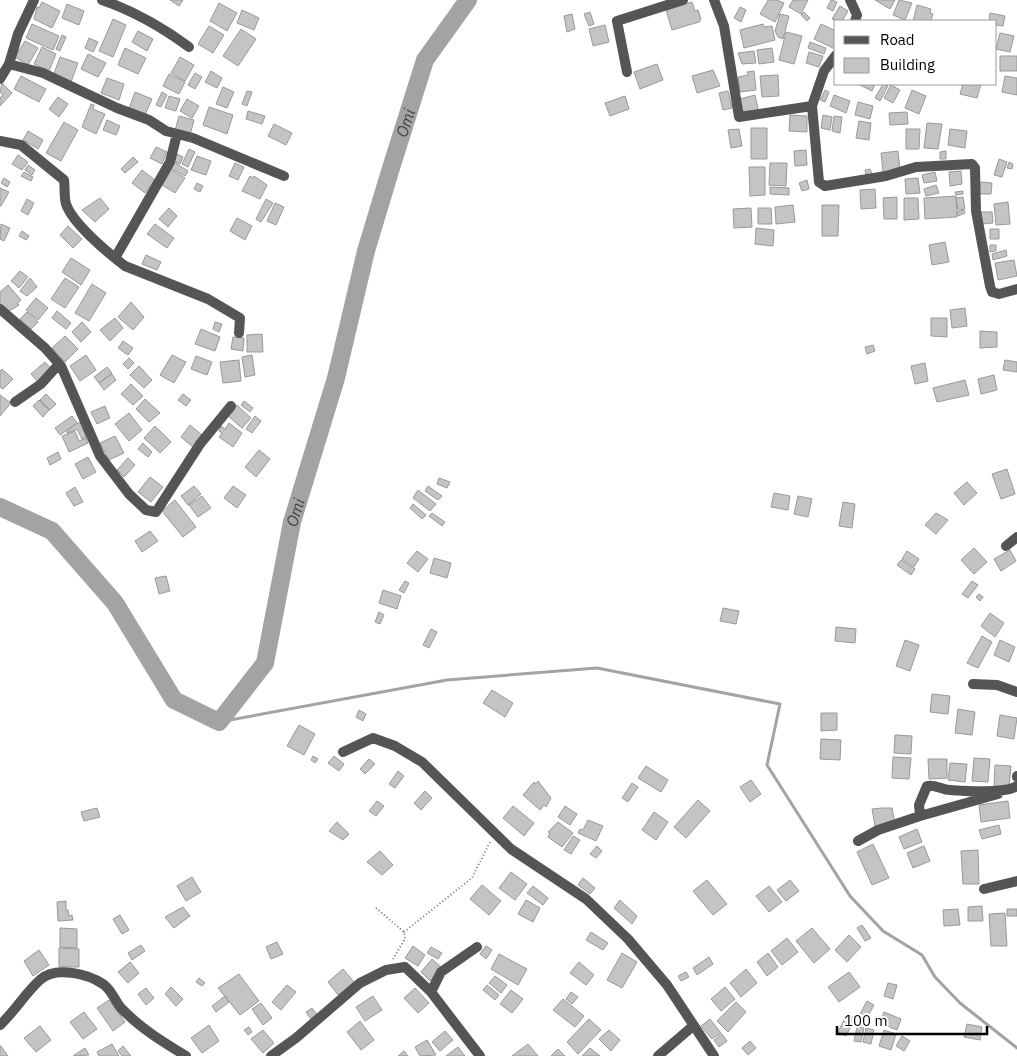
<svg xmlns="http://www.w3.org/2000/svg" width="1017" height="1056" font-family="'IBM Plex Sans',sans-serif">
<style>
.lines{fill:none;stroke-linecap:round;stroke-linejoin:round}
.stream{stroke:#a3a3a3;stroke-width:3}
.river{stroke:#a3a3a3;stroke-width:18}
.building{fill:#c4c4c4;stroke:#999}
.path{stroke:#777;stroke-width:2;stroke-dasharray:1 2.5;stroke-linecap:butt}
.street{stroke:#555;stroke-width:10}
.labels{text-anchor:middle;stroke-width:4;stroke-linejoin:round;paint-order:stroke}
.water-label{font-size:16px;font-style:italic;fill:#444;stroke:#fff}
</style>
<rect width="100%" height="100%" fill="#fff"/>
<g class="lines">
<path class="stream" d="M219 722 447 680 597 668 780 704 767 765 850 896 883 931 922 955 935 977 960 1003 1017 1048"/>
<path class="river" id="s1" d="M0 507 52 531 115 603 174 700 219 722 265 663 292 522 336 378 366 251 391 168 425 60 468 0"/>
</g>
<path class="building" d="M170 0H183L179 6Z
M768 0H777L784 3 775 22 760 14Z
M793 0H808L801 14 789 7Z
M831 0 837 2 833 11 827 8Z
M875 0H895L890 9Z
M899 0 912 3 905 20 893 15Z
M42 2 60 11 52 28 34 19 37 7 39 8Z
M692 2 695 11 698 10 701 19 699 22 672 30 666 10Z
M219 3 237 13 227 31 210 21Z
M67 4 84 11 79 25 62 18Z
M917 5 931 9 930 13 933 14 931 21H913Z
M840 6 848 11 842 21H837L832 19Z
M740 7 746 10 741 22 734 18Z
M242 10 259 18 254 30 237 23Z
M590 12 594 24 589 26 584 14Z
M804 12 810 18 807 21 801 15Z
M990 13 1005 16 1003 26 996 25V21H989Z
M572 14 575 29 567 32 564 16Z
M780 14 789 16 783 39 778 37 775 31Z
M113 19 126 25 113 57 99 51Z
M32 24 59 36 53 50 26 38Z
M763 24 764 27 772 26 775 40 744 48 740 30Z
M821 24 836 31 835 49 814 39Z
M605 25 609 42 593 46 589 29Z
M209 26 224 35 213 53 198 44Z
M241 29 256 39 238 66 223 56Z
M138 31 153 39 147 51 132 42Z
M786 32 802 36 794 64 779 60Z
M1000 33 1014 36 1010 52 996 49Z
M62 35 66 37 60 51 56 49Z
M89 38 98 42 93 52 85 48Z
M25 41 38 48 28 65 15 57Z
M810 42 826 48 824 54 808 48Z
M42 47 56 54 49 71 34 64Z
M125 48 146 58 138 74 118 65Z
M772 48 774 62 759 64 757 50Z
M754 51 756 63 742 64 738 53Z
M809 52 823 56 819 67 806 63Z
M88 54 106 63 98 77 81 69Z
M1000 56H1017V71H1000Z
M60 57 78 63 71 82 53 76Z
M180 57 194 65 185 81 171 73Z
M657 64 663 80 640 89 634 72Z
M713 70 720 86 697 93 692 76Z
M211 71 222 78 217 88 205 82Z
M754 71 756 90 740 92 738 77 748 75 747 72Z
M195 73 202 77 195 89 188 85Z
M169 74 185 82 179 94 163 86Z
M778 75 779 96 762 97 760 76Z
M21 76 46 89 39 102 14 89Z
M1005 76 1017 78V95L1002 92Z
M107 78 124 84 119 100 101 93Z
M2 83 12 93 0 106V98L3 95 0 92Z
M858 84H875L872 91Z
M883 84 888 86 880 101 875 98Z
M963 84H981L977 98 960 94Z
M891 85 900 90 893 103 884 98Z
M223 87 234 92 227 108 216 104Z
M825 90 829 92 825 102 820 100Z
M912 90 926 96 919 114 905 108Z
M247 91 252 92 247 106 242 104Z
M728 91 732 108 723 110 719 93Z
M135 92 152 99 145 115 129 109Z
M162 92 167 95 161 107 156 105Z
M755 95 759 113 744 116 740 99Z
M834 95 850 101 846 113 830 106Z
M169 96 180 99 176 111 165 108Z
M625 96 629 109 610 116 605 103Z
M58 97 68 104 59 117 49 109Z
M187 99 199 106 192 118 180 111Z
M858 102 873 106 870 119 855 115Z
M91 104 94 105 93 109 105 114 96 134 82 127Z
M209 107 233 115 227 134 203 125Z
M248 111 265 116 262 124 246 119Z
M907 112 908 124 890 125 889 113Z
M790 115 807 116V132L789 131Z
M823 115 832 117 830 130 821 128Z
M179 116 194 120 190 135 175 131Z
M834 116 842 117 840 133 832 131Z
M107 120 120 126 116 135 103 130Z
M859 121 871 123 869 140 856 138Z
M64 122 78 130 61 161 46 153Z
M927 123 942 124 938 149 924 148Z
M274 124 292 133 286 145 268 136Z
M751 128H767V159H751Z
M739 129 742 146 731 148 728 130Z
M906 129H920L919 149H906Z
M950 129 967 131 965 148 948 145Z
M28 131 43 140 38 149 23 140Z
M156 147 167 152 162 164 150 158Z
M189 149 195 152 188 167 182 164Z
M806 150 807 165 795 166 794 151Z
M898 151 900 170 883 172 881 153Z
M946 151V159H940V152Z
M177 154 183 157 180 164 174 161Z
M18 155 28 162 22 170 12 164Z
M197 156 211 161 206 175 191 170Z
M133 157 138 162 125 173 121 169Z
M999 159 1007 162 1002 177 994 175Z
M174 162 188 171 185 176 170 168Z
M1009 162 1013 164 1012 169 1007 168Z
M235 163 244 167 238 180 229 176Z
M770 163H787L786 186 769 185Z
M28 165 35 170 32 175 25 170Z
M749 167H765V195L750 196Z
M870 169 872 174 866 176 865 170Z
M142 170 155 180 145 193 132 183Z
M171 170 185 178 175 193 162 185Z
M961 171 962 184 950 186 949 172Z
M24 172 33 177 31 181 21 176Z
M935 172 937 181 924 183 922 175Z
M250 176 253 178 254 176 267 185 260 199 242 191Z
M4 178 10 182 7 187 1 183Z
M918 178 920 193 906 194 905 179Z
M807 180 809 189 802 191 799 183Z
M979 182 992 183 991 194H978Z
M197 183 203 186 200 192 194 189Z
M936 185 939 193 926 196 924 189Z
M770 187 789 188V195L770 194Z
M0 188 9 192 1 206H0Z
M875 189 876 208 861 209 860 190Z
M963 191V194L956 195 955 192Z
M956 196 957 217 925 219 924 198Z
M897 197V219H884L883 198Z
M963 197 965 209 958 210 956 198Z
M100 198 109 209 95 222 82 210Z
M904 198H918L919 219 904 220Z
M27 199 34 203 28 215 21 211Z
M266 199 273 203 261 222 256 219Z
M1008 202 1010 224 996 225 994 204Z
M275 203 284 207 276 225 267 221Z
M793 205 795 222 776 224 775 207Z
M822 205H839L838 236H822Z
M169 208 177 216 168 227 159 219Z
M751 208 752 227 734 228 733 209Z
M758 208H771L772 224H758Z
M964 210 965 213 958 216 957 212Z
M981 212H992L993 223 981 224Z
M237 218 252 226 245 240 230 231Z
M1 224 10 228 4 241 0 239Z
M155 224 174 238 167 248 147 234Z
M68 226 82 239 73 248 60 235Z
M756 228 774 230 773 246 755 244Z
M990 229H999V239H990Z
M22 231 29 236 26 240 19 236Z
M945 242 949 262 932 265 929 245Z
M990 245H996V251L990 252Z
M1006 250 1007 256 993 260 992 254Z
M146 255 161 262 157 270 142 264Z
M71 258 90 270 81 285 62 272Z
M1014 260 1017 276 998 280 995 263Z
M20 271 28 277 19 288 11 281Z
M30 278 37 287 27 296 20 291Z
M65 278 79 287 65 308 51 299Z
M92 284 106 293 89 321 75 313Z
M8 285 21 300 17 304 19 305 6 313 0 306V292Z
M36 298 48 308 38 320 26 310Z
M131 302 144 317 133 330 118 317Z
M965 308 967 326 952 328 950 310Z
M57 311 71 323 66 329 52 318Z
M27 312 38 322 31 329 20 319Z
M115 318 123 328 110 341 100 330Z
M931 318H947V337L931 336Z
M82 322 91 332 81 342 72 332Z
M215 322 222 324 219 332 213 329Z
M201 329 220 337 215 351 195 344Z
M980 331 997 332V347L980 348Z
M262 334 263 352H247V335Z
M65 336 78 349 65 362 52 348Z
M233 337 244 338 243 351 231 349Z
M123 341 133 348 128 355 118 348Z
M873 345 875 351 867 354 865 347Z
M86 355 96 370 80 381 70 366Z
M172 355 186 362 174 383 160 375Z
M252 355 255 375 245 377 242 357Z
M196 356 212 362 207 375 191 369Z
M129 358 134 363 128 369 123 364Z
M239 360 241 381 223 383 220 362Z
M1005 360 1017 362V372L1003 370Z
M45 362 52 370 38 382 31 374Z
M925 363 928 381 915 384 911 366Z
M139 366 152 380 144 388 130 375Z
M107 367 112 373 99 383 94 377Z
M2 369 13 379 3 389 0 387V371Z
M112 374 116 380 104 390 99 383Z
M994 375 997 390 981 394 978 379Z
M965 380 969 395 937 402 933 388Z
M131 384 143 396 133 405 121 394Z
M46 394 56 404 50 410 40 400Z
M183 394 191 400 186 406 178 400Z
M0 395 11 403 0 416Z
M145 399 160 413 149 422 136 409Z
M39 400 49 410 43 417 33 406Z
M244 401 253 408 250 412 241 405Z
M237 405 251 418 242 428 228 416Z
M105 406 110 418 97 424 91 412Z
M129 413 142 430 129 441 115 424Z
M72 416 77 423 60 435 55 428Z
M255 416 261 421 252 433 246 429Z
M80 422 86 437 82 439 77 429 67 433V430Z
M229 423 242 433 233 447 219 437 222 433 219 431 221 426 225 429Z
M190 425 202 435 193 447 181 437Z
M155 426 171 442 160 453 144 438Z
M75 431 79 441 86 438 88 443 69 452 62 436Z
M115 436 124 453 109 460 100 443Z
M143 443 152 452 148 457 138 449Z
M259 450 270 459 256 477 245 467Z
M58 452 61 459 50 465 47 458Z
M88 457 96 472 83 479 75 464Z
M128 458 135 465 124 477 117 470Z
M1007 469 1015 494 1001 499 992 474Z
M150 477 163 487 151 502 138 492Z
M439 478 450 482 447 488 437 484Z
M967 482 977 493 964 505 954 493Z
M194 486 201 494 188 505 181 496Z
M233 486 246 495 237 508 224 498Z
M428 486 442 496 438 500 425 491Z
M75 487 83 502 74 506 66 493Z
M418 490 436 504 430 511 413 498Z
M774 493 790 496 788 510 771 507Z
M202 496 211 508 198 517 189 505Z
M798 496 812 499 808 517 794 514Z
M175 500 196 527 183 537 162 511Z
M843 502 855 504 852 528 839 526Z
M413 504 426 515 422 519 410 508Z
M432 513 445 522 442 526 429 516Z
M936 513 948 520 936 534 925 525Z
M150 531 158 541 142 552 135 541Z
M974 548 987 562 974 574 961 560Z
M1010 550 1016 561 1001 571 994 559Z
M417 551 428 559 418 572 407 563Z
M907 551 919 559 914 567 902 559Z
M434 558 451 563 447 578 430 573Z
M901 560 915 569 911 575 897 565Z
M166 576 170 591 159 594 155 578Z
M405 581 409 583 404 593 399 590Z
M972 581 978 585 968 598 962 594Z
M383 590 401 596 397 609 379 603Z
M979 594 983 597 980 601 976 597Z
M723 608 739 611 736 624 720 621Z
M379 612 384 615 380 624 375 622Z
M990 613 1004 623 995 637 981 626Z
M836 627 856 629 855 643 835 641Z
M431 629 437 632 429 648 423 645Z
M982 636 992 642 978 668 967 663Z
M905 640 919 645 910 671 896 666Z
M1000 640 1015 647 1009 662 994 655Z
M492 690 513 703 505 717 483 703Z
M932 694 950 696 948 714 930 712Z
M958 709 975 712 972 735 955 733Z
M359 710 366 714 363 721 356 717Z
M821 713H837V730L821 731Z
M1000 715 1017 718 1014 739 997 736Z
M299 725 315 734 304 755 287 746Z
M895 735 912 736 911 754 894 753Z
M821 739 841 740 840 760 820 759Z
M313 756 318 759 315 763 311 760Z
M334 756 344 764 339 771 328 763Z
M893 757 911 758 909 779 892 778Z
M974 758 990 759 988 782 972 781Z
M369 759 375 764 365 774 360 769Z
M928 759H947V778L929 779Z
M950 763 967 764 965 782 948 780Z
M995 765 1011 766 1009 787 994 786Z
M646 766 668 780 661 792 638 778Z
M398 771 404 776 395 788 389 784Z
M751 780 761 794 750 802 740 787Z
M538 781 551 798 546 807 544 805 540 810 523 795 534 782 536 784Z
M632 783 638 787 628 802 622 798Z
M425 791 432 798 421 810 414 803Z
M698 800 710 811 686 838 674 827Z
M377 801 384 806 376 816 369 811Z
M1008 801 1010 818 981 822 979 805Z
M513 806 534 823 524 836 503 818Z
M565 806 577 814 570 825 558 817Z
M97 808 100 817 84 821 81 812Z
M882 808H892L895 824 875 826 872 809Z
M654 812 668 822 656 840 642 830Z
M588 820 603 826 596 841 578 833 580 829 583 830Z
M337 822 349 834 343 840 329 831Z
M558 822 573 833 562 847 548 837 550 833 548 832Z
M999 825 1001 834 982 839 979 830Z
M917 829 922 842 904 849 899 837Z
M573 836 580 840 571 854 564 850Z
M873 844 889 878 872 885 857 852Z
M597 846 602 851 596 858 590 854Z
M924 846 930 861 913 868 907 853Z
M978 850 979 884H963L961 851Z
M380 851 393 865 382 875 367 862Z
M511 872 527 884 515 900 499 888Z
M192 877 201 892 186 901 177 886Z
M583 878 595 888 590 894 578 885Z
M707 880 727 904 713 915 693 891Z
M790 880 799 891 786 901 777 890Z
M482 885 501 901 489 915 470 899Z
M533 886 548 898 543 905 527 893Z
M769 886 782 902 769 912 756 896Z
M526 900 540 908 533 922 518 914Z
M620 900 637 916 632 924 614 908Z
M66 901V910H68L69 916 72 915 73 920 58 921 57 902Z
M982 906 983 921H968V907Z
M183 907 190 916 174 928 165 917Z
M958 909 960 925 944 926 943 910Z
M1007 909H1017V916H1007Z
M1005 913 1007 946H991L989 914Z
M120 915 129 930 122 934 113 919Z
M862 925 871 938 865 941 857 928Z
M60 928 77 929V948L60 947Z
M812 928 830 949 814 963 796 941Z
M591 932 608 943 603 950 586 940Z
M849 935 861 947 847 962 835 950Z
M787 938 798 952 782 965 771 951Z
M277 942 283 954 271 959 266 947Z
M141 945 145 951 132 960 128 953Z
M413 946 425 955 418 966 405 958Z
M486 946 492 950 486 959 480 954Z
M431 947 442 953 438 959 427 953Z
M59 948 79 949V967H59Z
M39 950 49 965 33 976 24 961Z
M622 953 637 962 622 988 607 980Z
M768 953 778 967 767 976 757 962Z
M499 954 527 969 518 985 491 969Z
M709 957 713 964 697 975 693 968Z
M432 959 442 968 430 981 421 972Z
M130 962 139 973 128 983 118 972Z
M579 962 594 975 586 985 570 973Z
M343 969 354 982 338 995 328 982Z
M746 969 757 983 741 997 730 983Z
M686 972 689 977 681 981 678 976Z
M849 972 860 987 839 1002 828 987Z
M239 974 259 1001 240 1015 218 988Z
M495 976 507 985 501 993 489 983Z
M199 978 205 983 202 986 196 982Z
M888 983 897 985 893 999 884 996Z
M287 985 296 992 281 1010 272 1002Z
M487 985 499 995 495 1000 483 990Z
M171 987 183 999 176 1006 165 994Z
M725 987 735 999 721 1011 711 999Z
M146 988 154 998 146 1005 138 994Z
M415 988 429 1003 418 1013 404 998Z
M511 990 523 999 512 1013 500 1004Z
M571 992 578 997 572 1004 566 999Z
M225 996 229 1002 216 1012 212 1006Z
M373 996 382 1010 365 1021 356 1007Z
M563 999 584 1016 575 1027 553 1010Z
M109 1000 125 1022 113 1031 97 1008Z
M867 1001 874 1005 867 1018 860 1014Z
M736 1002 746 1012 728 1032 717 1021Z
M261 1003 272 1018 263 1025 252 1009Z
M312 1008 318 1016 312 1021 306 1012Z
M84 1012 97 1029 83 1039 70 1022Z
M884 1012 901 1019 897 1030 880 1023Z
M847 1014 855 1018 846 1036 838 1032Z
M589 1019 601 1030 578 1054 567 1042Z
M710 1019 721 1033 712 1039 701 1026Z
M360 1021 374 1040 361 1050 347 1032Z
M967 1024 982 1027 980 1040 964 1037Z
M209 1025 219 1041 202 1053 191 1038Z
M40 1026 51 1040 36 1052 24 1038Z
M249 1027 252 1032 248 1035 244 1030Z
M857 1027 864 1028 861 1042 854 1041Z
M866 1028 874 1030 871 1044 863 1042Z
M263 1030 274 1043 263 1053 251 1039Z
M609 1030 620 1040 611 1051 599 1039Z
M884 1030 896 1034 891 1050 879 1046Z
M445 1031 453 1040 440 1051 432 1042Z
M722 1034 727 1041 719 1047 714 1040Z
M902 1036 910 1041 904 1051 896 1046Z
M427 1040 436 1055 420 1056 415 1047Z
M750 1041 756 1048 748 1055 742 1048Z
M112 1044 119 1056H99L97 1052Z
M528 1044 538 1056H512Z
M0 1046H1L8 1056H0Z
M123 1046 131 1056H122L118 1051Z
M458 1047 465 1056H446Z
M85 1048 89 1055 73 1056Z
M590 1048 600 1056H582Z
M558 1049 565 1056H551Z
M404 1051 408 1056H398Z"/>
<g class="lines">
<path class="path" d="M376 908 404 932 405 939 393 959
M404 932 472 878 490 842"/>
<path class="street" d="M102 0C134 11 162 27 189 47
M714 0 724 26 739 117 812 106
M850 0 857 15 855 21
M836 55 824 71 812 106 819 182 825 186 886 176 916 167 972 164 975 168 976 211 990 286 992 292 999 294 1017 289
M9 64 43 73 117 108 149 120 166 131 193 138 284 176
M627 72 617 21 683 0
M0 79 9 64 18 34 34 0
M0 141 21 145 64 180C65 187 64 197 66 204 73 224 108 253 125 266L208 299 240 318 239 333
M115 258 170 162 177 134
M0 309 45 348 61 366 100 456 129 494 146 510 156 512 200 444 231 406
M15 402 41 384 59 364
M1006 546 1017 537
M973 684 997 685 1017 692
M343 752 373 738 395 746 422 762 511 849 586 899 628 939 667 985 714 1056
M1017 776V777
M920 816 998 794
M858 841 878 830 920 816 919 805 927 786C935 784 942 790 950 790 966 791 1005 794 1017 786
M984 889 1017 881
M431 992 441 972 477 947
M0 1025C15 1011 26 992 41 979 56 966 88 974 103 984 111 989 115 1001 121 1008 140 1028 163 1042 186 1056
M271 1056 296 1038 360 983 386 970 405 967 431 992 480 1056
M658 1056 693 1026"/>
</g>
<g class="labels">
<g class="water-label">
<text dy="6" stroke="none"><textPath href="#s1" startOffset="950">Omi</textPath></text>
<text dy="6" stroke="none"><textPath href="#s1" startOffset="545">Omi</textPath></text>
</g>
</g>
<rect x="834" y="20" width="162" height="65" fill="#ffffff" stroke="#999999"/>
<rect x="844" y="36" width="25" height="8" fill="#555555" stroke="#999999"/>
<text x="880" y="45" font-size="15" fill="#000000">Road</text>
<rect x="844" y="58" width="25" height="15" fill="#c4c4c4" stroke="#999999"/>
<text x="880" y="70" font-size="15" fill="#000000">Building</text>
<path d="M837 1026v8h150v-8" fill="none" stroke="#000000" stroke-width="2.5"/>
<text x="844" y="1026" font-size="15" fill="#000000" stroke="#ffffff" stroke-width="4" paint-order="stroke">100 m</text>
</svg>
